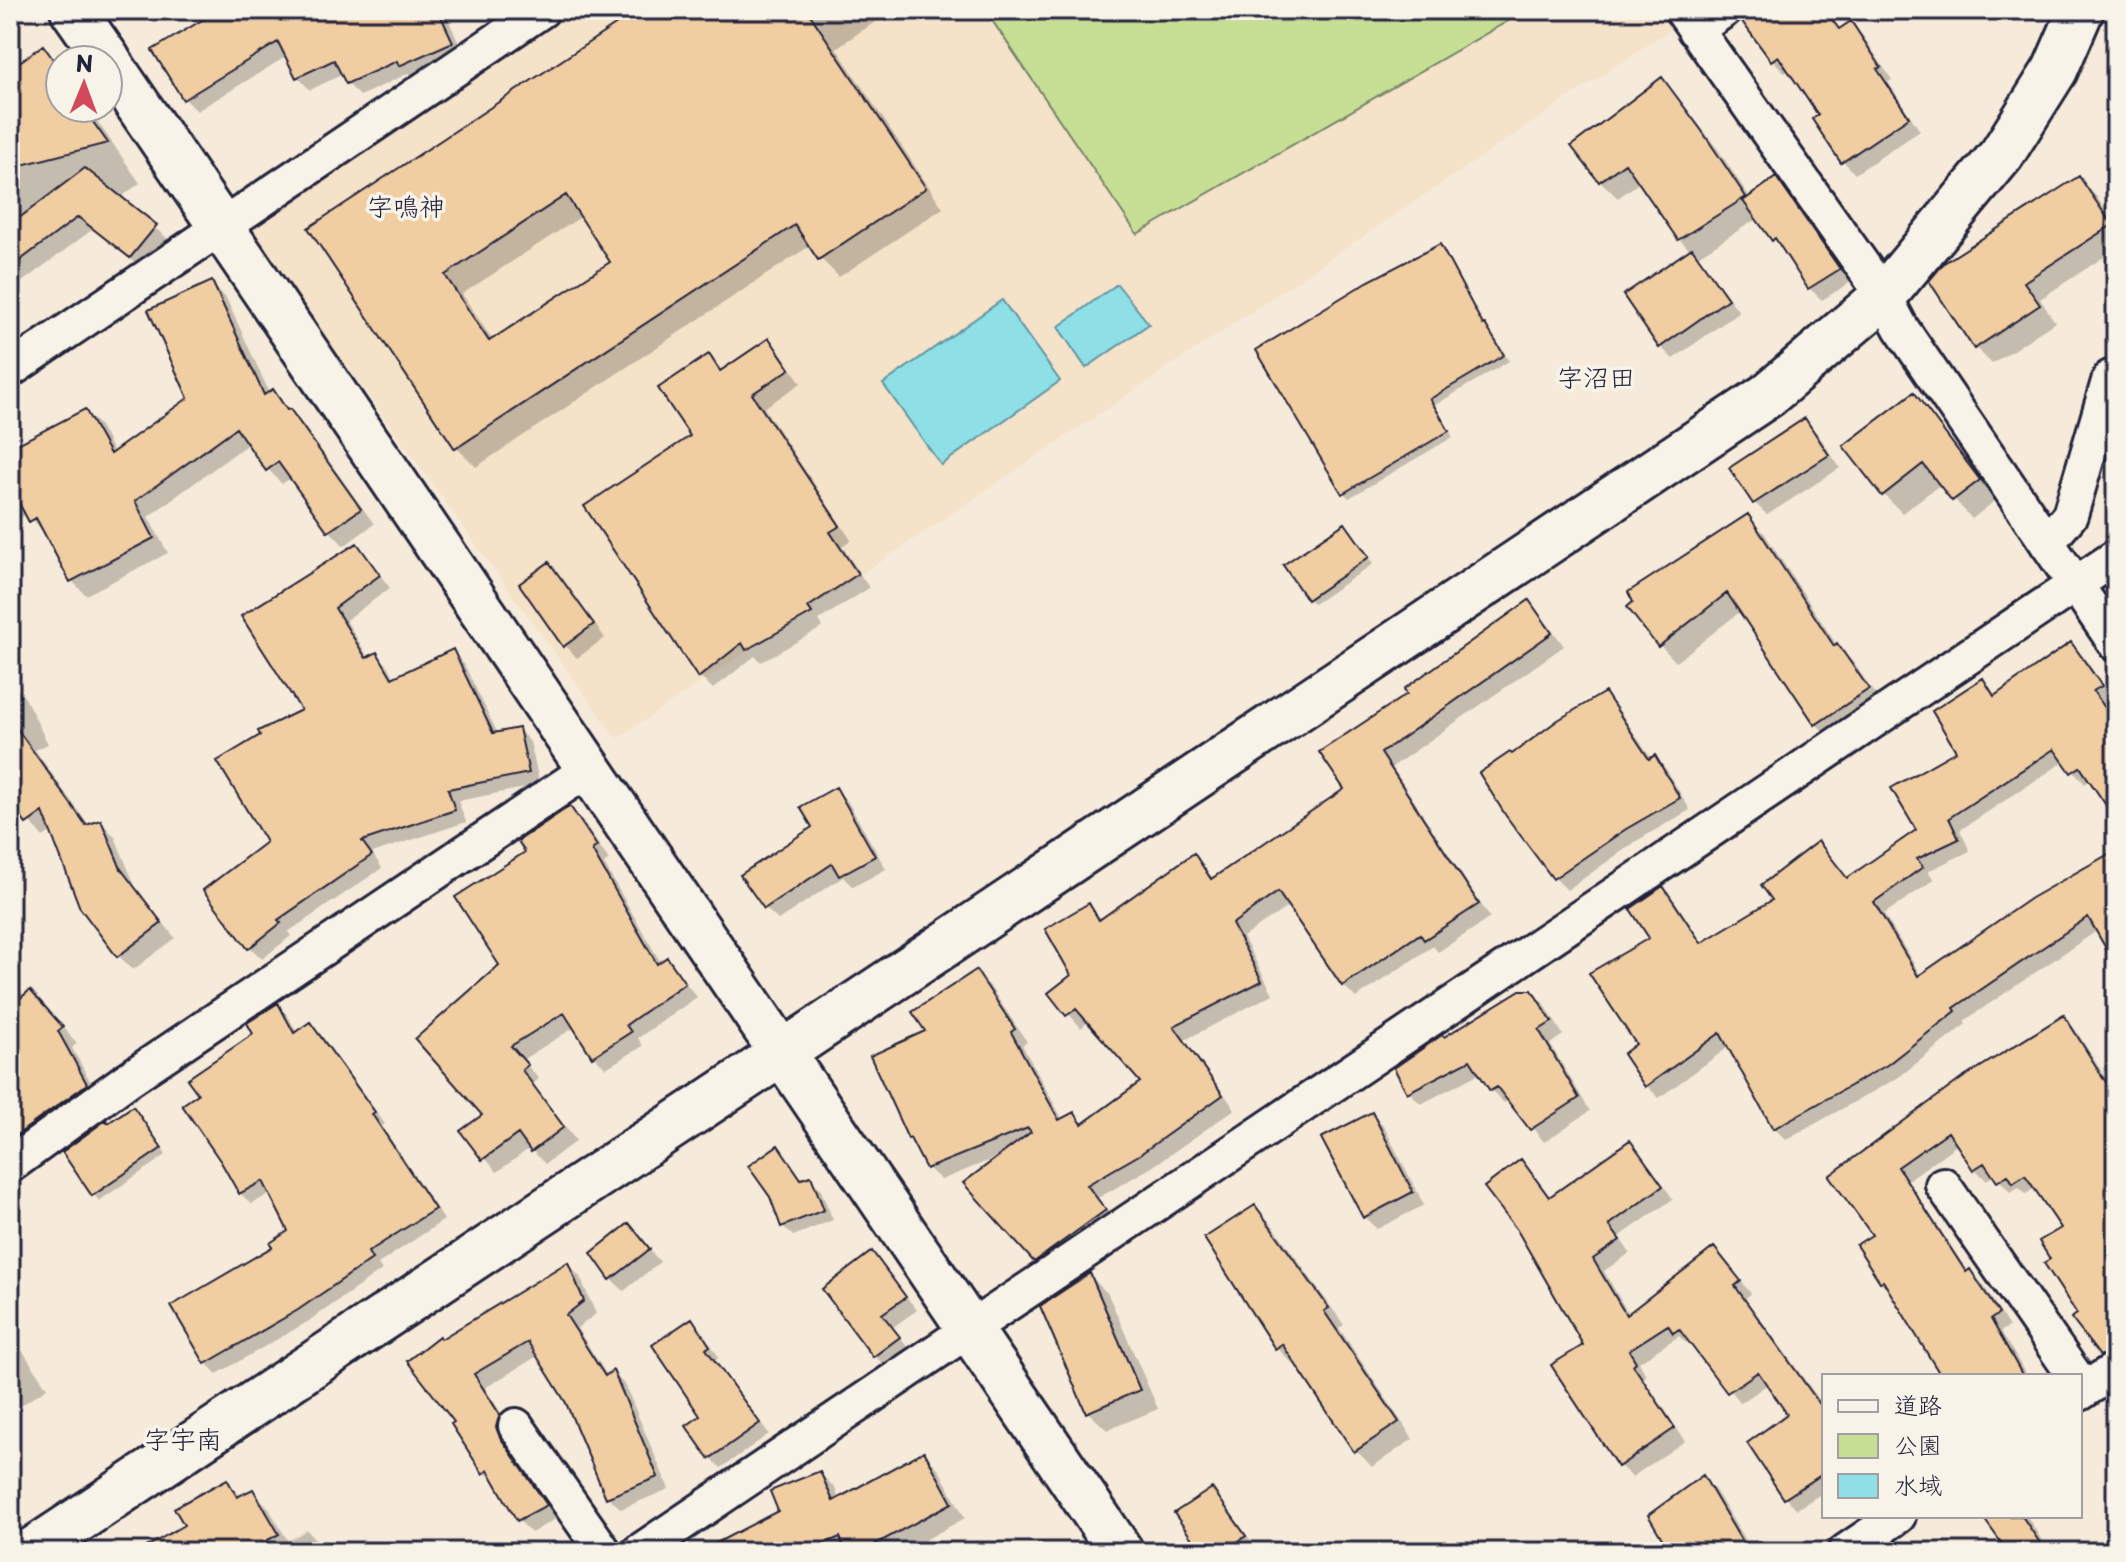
<svg xmlns="http://www.w3.org/2000/svg" width="2126" height="1562" font-family="'Playpen Sans','Klee One',sans-serif">
<style>
.built{fill:#f4e2c9}
.green{fill:#c6df95;stroke:#748068;stroke-width:2}
.water{fill:#8ee0e6;stroke:#6394a2;stroke-width:2}
.shadow{fill:#0003;fill-rule:evenodd}
.building{fill:#f1cda2;stroke:#22223b;stroke-width:2;fill-rule:evenodd}
.lines{fill:none;stroke-linecap:round;stroke-linejoin:round}
.street-casing{stroke:#22223b;stroke-width:40}
.secondary-casing{stroke:#22223b;stroke-width:50}
.street{stroke:#f7f3e8;stroke-width:34}
.secondary{stroke:#f7f3e8;stroke-width:44}
.labels{text-anchor:middle;stroke-width:7;stroke-linejoin:round;paint-order:stroke}
.quarter-label{font-size:26px;fill:#22223b;stroke:#f7f3e8}
</style>
<rect width="100%" height="100%" fill="#f6ebda"/>
<filter id="ink" filterUnits="userSpaceOnUse"><feTurbulence type="fractalNoise" baseFrequency=".0125" numOctaves="2"/><feDisplacementMap in="SourceGraphic" scale="16" xChannelSelector="R" yChannelSelector="G"/><feConvolveMatrix kernelMatrix="1 2 1 2 8 2 1 2 1" color-interpolation-filters="sRGB"/></filter>
<g filter="url(#ink)">
<path class="built" d="M571 10H1659L1671 29 617 739 249 231Z"/>
<path class="green" d="M985 10H1527L1137 234Z"/>
<path class="water" d="M1117 284 1149 324 1086 368 1058 327Z
M1002 300 1060 381 941 465 883 384Z"/>
<path class="shadow" d="M201 10H444L464 55 413 77 409 73 360 96 347 83 343 74 310 90 298 77 287 56 197 111 185 99 207 19Z
M642 10H893L836 48 943 208 839 277 820 258 811 245 476 467 457 448 311 228ZM582 216 612 263 493 341 462 294Z
M1757 10H1826L1841 30 1851 24 1863 36 1892 80 1888 82 1920 131 1855 174 1843 161 1820 116 1790 70 1785 73 1773 60 1744 20Z
M42 48 60 67V108H88L140 183 120 198 169 240 144 270 93 229 22 282 10 271V66L22 63Z
M1662 80 1679 98 1719 151 1750 198 1776 180 1788 192 1851 282 1822 300 1809 288 1786 252 1758 218 1698 256 1739 312 1673 359 1660 346 1691 251 1679 239 1640 182 1618 198 1600 181Z
M2079 179 2096 196 2116 226V249L2040 299 2055 322 1992 364 1975 347Z
M1440 246 1445 252 1485 327 1509 361 1435 405 1453 437 1349 498 1344 493Z
M211 283 226 298 270 394 272 392 304 426 374 524 344 546 330 531 292 477 282 484 268 469 249 443 148 517 168 553 86 595 72 581 46 535 27 513 10 526V451L85 411 100 426 114 453 190 399Z
M769 341 782 354 801 383 764 408 851 540 842 546 869 588 819 620 823 627 761 662 755 656 713 689 700 676 693 437 709 357 723 371Z
M1913 395 1932 414 1997 499 1972 519 1941 484 1902 513 1883 494Z
M1805 421 1817 433 1840 468 1767 515 1755 503 1732 469Z
M1747 517 1764 533 1838 647 1853 662 1883 706 1832 740 1816 724 1741 611 1676 662 1660 645 1636 603Z
M1350 531 1373 564 1314 604 1308 598Z
M357 545 390 588 346 620 369 659 377 655 389 667 395 679 452 652 464 664 498 734 519 730 530 742 540 785 458 801 466 822 372 853 382 868 288 932 291 936 262 959 250 947 268 842 304 711 244 616Z
M549 565 562 577 605 638 577 658 565 645Z
M1529 603 1542 616 1564 646 1392 767 1490 918 1438 952 1433 946 1356 998 1343 985 1289 906 1243 937 1273 994 1185 1040 1235 1109 1152 1167 1098 1198 1118 1223 1049 1273 1036 1260 998 1157 941 1180 928 1168 910 1138 928 1032 976 973 989 985 1027 1042 1022 1045 1063 1120 1074 1114 1084 1124 1143 1082 1089 1021 1081 1028 1051 993 1074 975 1089 906 1103 920 1194 856 1214 879 1346 789 1410 695Z
M2071 644 2083 656 2112 698 2104 704 2116 721V817L2091 779 2085 784 2065 761 1960 830 1970 851 1928 871 1934 880 1884 914 1921 976 2116 852V961L2098 930 1964 1021 1966 1024 1899 1077 1786 1140 1774 1128 1730 1046 1659 1098 1647 1086 1625 1055 1639 1045 1652 939 1663 889 1675 901 1703 944 1775 901 1818 844 1848 879 1918 830 1959 751 1983 681 1997 696Z
M10 680 25 698 48 744 35 750 89 826 101 822 115 837 135 886 175 938 133 970 119 956 81 907 52 831 43 837 10 798Z
M1604 694 1616 706 1652 759 1655 758 1666 769 1690 810 1638 840 1567 890 1555 878 1508 814Z
M836 789 848 802 886 869 853 887 843 877 778 920 765 908Z
M570 809 583 822 609 860 604 864 661 963 666 960 697 997 638 1038 643 1046 606 1068 593 1055 575 1027 522 1060 539 1079 533 1084 576 1141 545 1164 530 1148 497 1172 463 1132 485 1116 502 966 528 853Z
M10 967 24 998 45 1008 77 1043 72 1048 101 1101 10 1164Z
M1532 992 1545 1005 1563 1035 1550 1044 1590 1111 1544 1142 1509 1099 1504 1103 1491 1090 1480 1073 1421 1104 1409 1092Z
M278 1005 288 1016 297 1033 310 1024 321 1035 385 1124 382 1126 444 1220 378 1264 382 1270 309 1321 217 1374 206 1363 275 1248 291 1232 272 1193 251 1204 240 1193 200 1095 255 1035Z
M2063 1017 2075 1029 2116 1094V1364L2113 1366 2101 1354 2053 1259 2064 1228 2036 1187 2026 1194 2019 1187 2010 1192 1995 1175 1986 1180 1975 1169 1958 1144 1908 1180 1968 1272 1970 1271 1982 1283 2009 1327 2001 1331 2027 1376H1931L1940 1371 1890 1290 1882 1281 1875 1236 1832 1176Z
M139 1114 166 1155 99 1201 64 1153 109 1125Z
M1372 1115 1384 1127 1424 1205 1377 1229 1364 1217Z
M1629 1142 1641 1154 1673 1199 1619 1237 1630 1253 1604 1271 1629 1315 1714 1250 1726 1261 1751 1294 1745 1298 1824 1406V1492L1797 1509 1786 1498 1790 1415 1768 1384 1741 1403 1690 1340 1686 1343 1679 1336 1639 1362 1646 1375 1643 1377 1685 1441 1632 1477 1620 1466 1554 1365 1585 1345 1520 1162 1550 1198Z
M778 1148 804 1181 810 1178 820 1188 833 1220 793 1236 783 1226Z
M1255 1207 1271 1223 1344 1325 1339 1328 1413 1439 1372 1467 1356 1450 1296 1362 1293 1364 1277 1348 1206 1239Z
M629 1226 660 1262 624 1291 611 1279 594 1253Z
M871 1254 917 1310 893 1327 910 1350 887 1368 874 1355Z
M568 1264 580 1277 596 1314 577 1328 608 1377 613 1373 625 1385 669 1489 621 1509 608 1497 568 1402 539 1355 485 1388 511 1429 508 1441 512 1452 557 1518 531 1533 519 1520 498 1484 484 1472 457 1422 441 1341Z
M1089 1275 1108 1294 1158 1409 1107 1430 1088 1412Z
M691 1321 702 1332 719 1357 715 1360 769 1434 721 1468 711 1458 702 1416Z
M10 1332 47 1388 10 1413Z
M924 1454 938 1468 965 1518 903 1552H688L697 1546 704 1552 781 1512 820 1473 835 1488 839 1500Z
M1703 1478 1715 1490 1752 1552H1675Z
M226 1481 242 1497 253 1491 268 1507 288 1541 307 1530 326 1552H142L187 1526Z
M1211 1490 1224 1503 1257 1549 1253 1552H1203Z
M1984 1516H2027L2049 1552H2009Z"/>
<path class="building" d="M219 10H438L453 42 399 66 397 61 346 84 334 60 296 78 278 42 183 100 152 50Z
M638 10H807L926 188 818 260 795 225 455 449 308 228ZM566 195 610 262 489 341 445 275Z
M1744 10H1825L1839 29 1851 21 1881 67 1877 69 1909 117 1841 163 1812 119 1818 115 1778 56 1771 61 1741 20Z
M43 45 60 69V108H83L108 143 10 168V69Z
M1662 77 1702 131 1746 197 1678 240 1625 163 1599 182 1571 146Z
M85 168 157 225 130 258 78 217 10 268V225Z
M2079 176 2112 225 2024 282 2040 305 1974 349 1929 281 1944 263Z
M1776 177 1840 269 1808 289 1775 238 1772 241 1743 201Z
M1440 244 1483 325 1485 324 1504 355 1430 399 1449 431 1342 494 1256 350 1367 282Z
M1692 248 1728 299 1659 348 1623 295Z
M212 281 264 395 273 389 287 410 290 409 361 509 328 532 278 462 266 471 236 428 135 501 154 538 70 582 36 518 29 522 10 486V448L85 409 110 454 188 398 148 310Z
M769 338 790 369 752 394 840 526 830 532 858 574 808 607 812 613 746 650 742 643 698 678 584 506 690 436 658 388 709 354 720 371Z
M1914 392 1980 480 1952 501 1923 464 1882 496 1843 446Z
M1805 418 1829 455 1753 504 1729 468Z
M1748 514 1834 646 1837 643 1869 689 1815 725 1727 593 1658 647 1627 607 1633 602 1628 592Z
M1345 523 1369 557 1307 600 1283 565Z
M357 543 380 575 335 608 366 658 377 652 392 678 453 649 493 733 519 728 529 773 448 789 455 810 362 841 372 855 278 920 281 923 248 949 203 890 266 842 217 761 260 735 258 731 301 710 241 616Z
M549 562 594 624 563 647 519 584Z
M1529 600 1552 633 1381 753 1479 904 1424 940 1420 934 1342 986 1278 892 1232 924 1262 981 1174 1026 1223 1095 1139 1155 1087 1185 1106 1210 1034 1262 963 1183 1031 1132 1028 1128 926 1169 910 1138 908 1139 870 1056 925 1031 912 1012 976 970 1015 1029 1011 1032 1059 1120 1074 1112 1082 1124 1140 1082 1076 1009 1066 1016 1048 993 1071 975 1045 929 1089 903 1099 920 1194 853 1211 879 1344 789 1319 752 1407 694 1404 689Z
M2071 642 2102 686 2093 691 2116 723V820L2080 767 2071 773 2054 749 1949 818 1959 839 1917 859 1923 867 1874 902 1918 976 2031 898 2116 850V966L2088 917 1954 1008 1956 1011 1887 1065 1773 1129 1720 1033 1645 1087 1623 1054 1636 1044 1589 973 1649 938 1630 909 1663 886 1701 943 1772 900 1761 885 1818 841 1847 878 1916 830 1891 788 1956 751 1932 711 1983 678 1994 696Z
M1605 692 1649 759 1655 755 1680 798 1626 829 1553 879 1506 816 1479 773 1510 752 1512 754 1558 720Z
M10 719 86 825 101 820 121 869 162 923 117 957 80 908 43 812 26 824 10 802Z
M836 787 875 856 839 876 832 864 764 909 740 875 812 827 800 807Z
M570 806 597 846 592 850 657 964 667 957 685 983 626 1025 631 1032 592 1057 564 1013 511 1046 528 1065 522 1070 564 1127 531 1152 518 1134 482 1160 460 1131 482 1115 415 1039 499 965 455 897 525 852 518 841Z
M30 990 63 1027 58 1031 87 1084 10 1140V1007Z
M1520 990H1532L1552 1022 1539 1030 1579 1098 1530 1130 1497 1087 1490 1091 1470 1060 1407 1093 1394 1068 1442 1035 1444 1037Z
M278 1003 294 1033 310 1022 375 1112 372 1114 435 1209 368 1252 372 1259 298 1310 205 1364 171 1306 272 1247 270 1243 288 1231 263 1181 239 1194 221 1162 182 1105 198 1094 187 1079 253 1034 247 1023Z
M2064 1015 2116 1098V1349L2100 1356 2071 1318 2077 1314 2044 1263 2050 1259 2039 1241 2061 1228 2025 1175 2013 1183 2008 1175 1997 1182 1984 1163 1973 1170 1948 1132 1898 1167 1966 1272 1970 1269 1999 1314 1991 1319 2023 1376H1941L1883 1281 1880 1282 1856 1245 1872 1235 1829 1176 1961 1079Z
M133 1106 162 1148 92 1196 62 1152 106 1120 108 1123Z
M1372 1112 1413 1192 1363 1218 1321 1138Z
M1630 1140 1663 1186 1609 1225 1620 1240 1593 1259 1626 1315 1714 1247 1741 1281 1735 1286 1824 1410V1473L1784 1499 1747 1443 1787 1414 1758 1372 1727 1393 1679 1329 1673 1333 1668 1325 1629 1350 1636 1362 1633 1365 1675 1428 1618 1467 1551 1365 1583 1345 1517 1230 1484 1187 1521 1159 1549 1197Z
M778 1145 801 1179 811 1176 824 1210 781 1227 770 1197 748 1166Z
M1255 1205 1329 1308 1324 1311 1399 1422 1354 1452 1282 1344 1275 1349 1204 1238Z
M629 1223 650 1249 610 1280 591 1253Z
M872 1251 906 1297 882 1314 900 1337 873 1357 822 1289Z
M568 1262 584 1301 566 1315 605 1376 613 1370 658 1477 606 1498 566 1403 528 1342 474 1374 500 1415 496 1427 500 1437 547 1505 517 1521 488 1470 483 1474 451 1424 454 1422 407 1361 439 1336 441 1339Z
M1090 1273 1140 1390 1086 1413 1040 1306Z
M692 1318 710 1346 706 1349 760 1423 709 1459 686 1426 700 1416 652 1345Z
M924 1451 952 1503 861 1552H846L840 1537 803 1552H699L778 1511 770 1491 820 1471 833 1501Z
M1703 1475 1748 1552H1670L1648 1515Z
M227 1479 237 1497 253 1489 279 1534 246 1552H138L184 1525 174 1508Z
M1212 1488 1246 1536 1222 1552H1201L1174 1513Z
M1982 1516H2022L2046 1552H2008Z"/>
<g class="lines">
<defs>
<path id="street" d="M1682 10 1884 296 1901 328 2116 644
M1695 30 1724 10
M10 370 542 10
M2047 543 2070 515 2110 378
M10 1165 127 1080 589 769
M1943 1185 2075 1376
M2080 1393 2116 1369
M516 1426 604 1552
M639 1552 2116 557
M1845 1552 1898 1516"/>
<path id="secondary" d="M73 10 108 60
M108 61C447 557 783 1055 1121 1552
M30 1552 784 1052 1768 395 1884 296 2002 154 2055 70 2081 10"/>
</defs>
<use href="#street" class="street-casing"/>
<use href="#secondary" class="secondary-casing"/>
<use href="#street" class="street"/>
<use href="#secondary" class="secondary"/>
</g>
</g>
<g class="labels">
<g class="quarter-label">
<text x="406" y="216">字鳴神</text>
<text x="1596" y="387">字沼田</text>
<text x="183" y="1449">字宇南</text>
</g>
</g>
<rect width="2126" height="1562" fill="none" stroke="#f7f3e8" stroke-width="40"/>
<rect x="20" y="20" width="2086" height="1522" fill="none" stroke="#22223b" stroke-width="3" filter="url(#ink)"/>
<rect x="1822" y="1374" width="260" height="144" fill="#f7f3e8" stroke="#a29fa3" stroke-width="2"/>
<rect x="1838" y="1400" width="40" height="12" fill="#f7f3e8" stroke="#a29fa3" stroke-width="2"/>
<text x="1894" y="1414" font-size="24" fill="#22223b">道路</text>
<rect x="1838" y="1434" width="40" height="24" fill="#c6df95" stroke="#a29fa3" stroke-width="2"/>
<text x="1894" y="1454" font-size="24" fill="#22223b">公園</text>
<rect x="1838" y="1474" width="40" height="24" fill="#8ee0e6" stroke="#a29fa3" stroke-width="2"/>
<text x="1894" y="1494" font-size="24" fill="#22223b">水域</text>
<g transform="translate(84 84) rotate(1)"><circle r="38" fill="#f7f3e8" stroke="#a29fa3" stroke-width="2"/>
<path d="M0-6L14 30L0 20L-14 30Z" fill="#d1495b"/>
<text y="-12" font-size="22" font-weight="bold" text-anchor="middle" fill="#22223b">N</text>
</g>
</svg>
